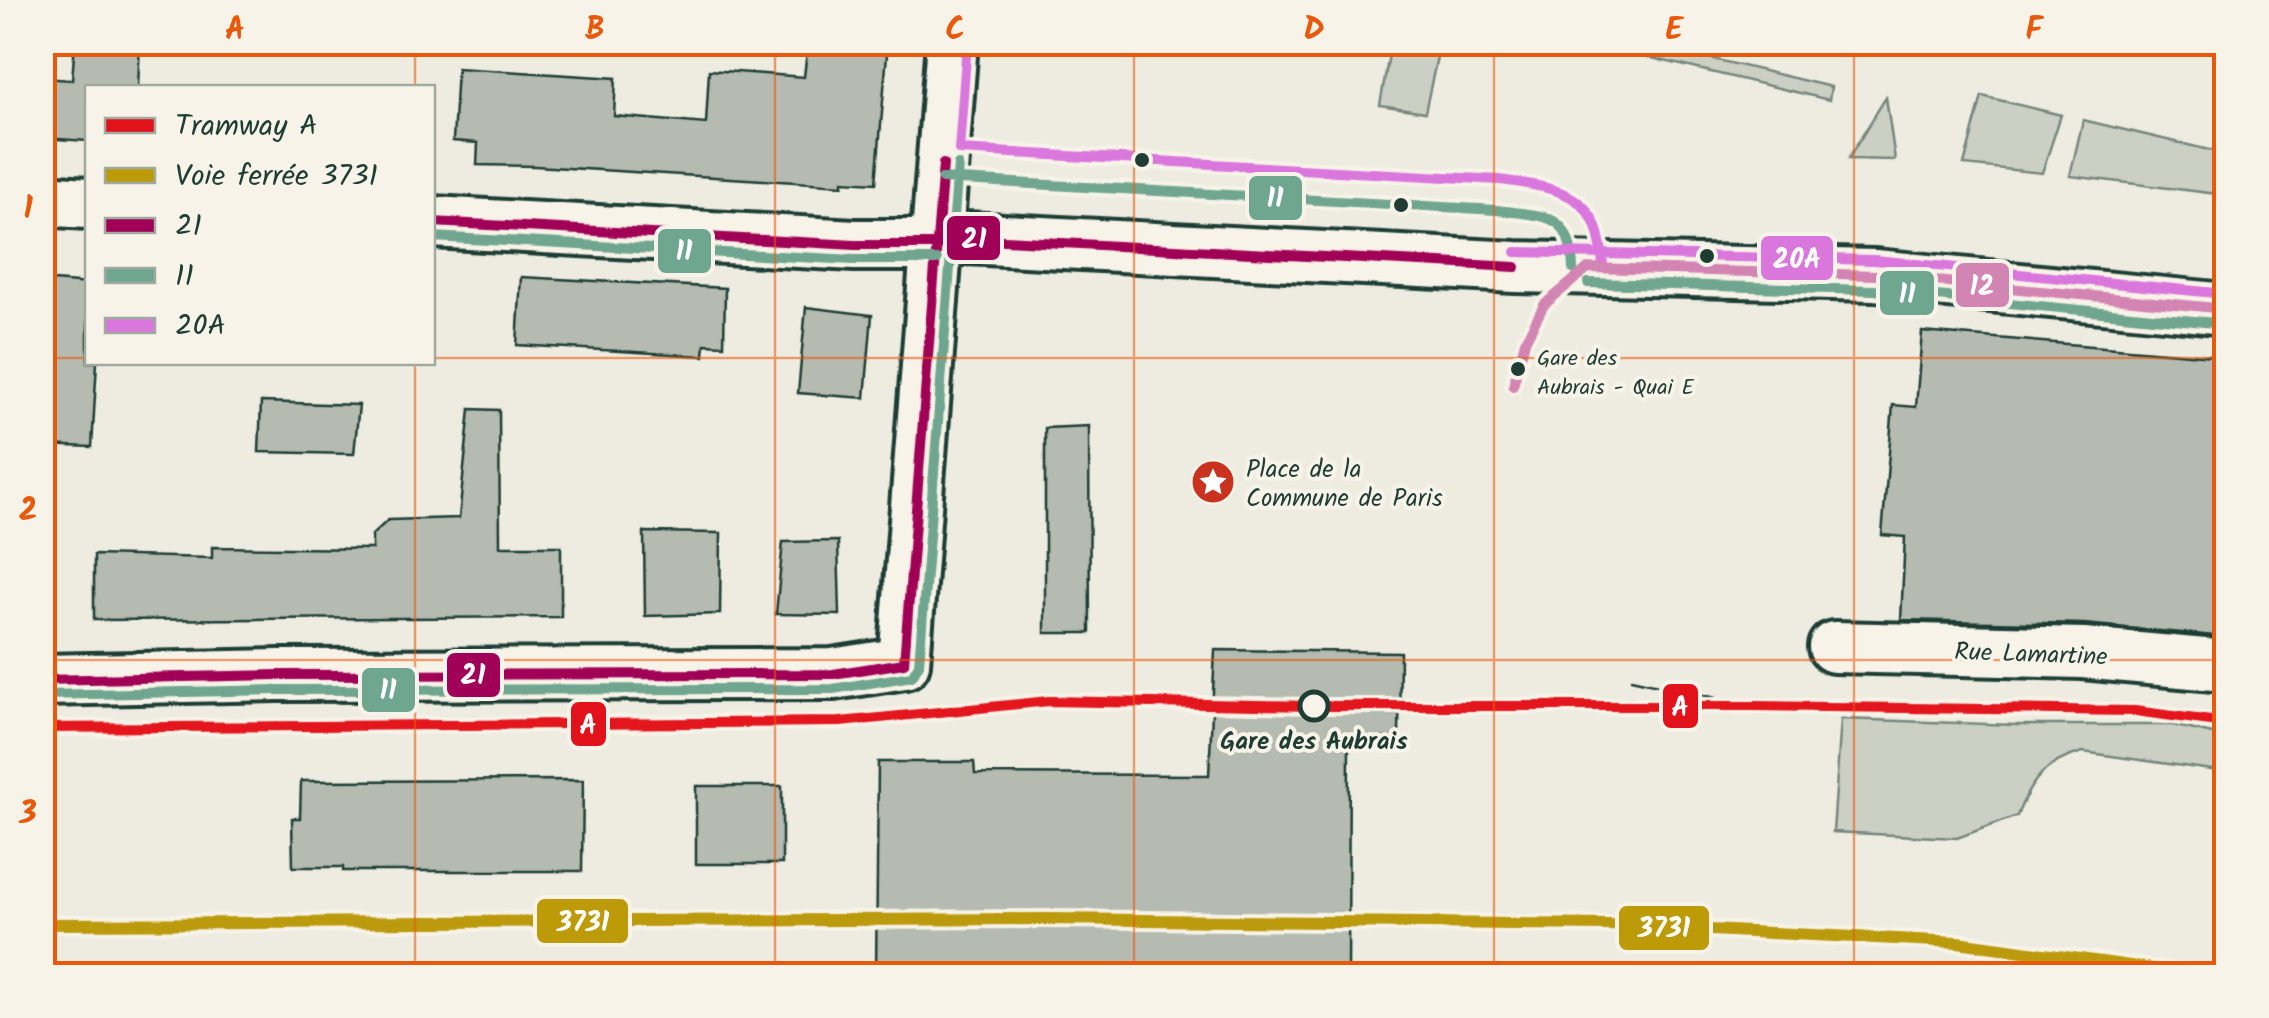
<svg xmlns="http://www.w3.org/2000/svg" width="2269" height="1018" font-family="Kalam,sans-serif">
<style>
.green{fill:#cccfc4;stroke:#76867c;stroke-width:2.5}
.building{fill:#b5bbb0;stroke:#1f3d34;stroke-width:2.5}
.lines{fill:none;stroke-linecap:round;stroke-linejoin:round}
.street-casing{stroke:#1f3d34;stroke-width:58}
.street{stroke:#f7f3e8;stroke-width:50}
.tram{stroke:#1f3d34;stroke-width:2.5}
.bus-1-casing{stroke:#f7f3e8;stroke-width:18}
.bus-2-casing{stroke:#f7f3e8;stroke-width:18}
.bus-3-casing{stroke:#f7f3e8;stroke-width:18}
.bus-4-casing{stroke:#f7f3e8;stroke-width:18}
.bus-1{stroke:#a00057;stroke-width:10}
.bus-2{stroke:#6fa690;stroke-width:10}
.bus-3{stroke:#da77dd;stroke-width:10}
.bus-4{stroke:#d285b2;stroke-width:10}
.rail-1-casing{stroke:#f7f3e8;stroke-width:20}
.rail-1{stroke:#bc9a08;stroke-width:12}
.tram-1-casing{stroke:#f7f3e8;stroke-width:18}
.tram-1{stroke:#e2121a;stroke-width:10}
.grid{fill:none;stroke:#e8590c;stroke-width:2.5;stroke-opacity:0.55}
.bus-dot{fill:#1f3d34;stroke:#f7f3e8;stroke-width:4}
.stop-dot{fill:#f7f3e8;stroke:#1f3d34;stroke-width:5}
.labels{text-anchor:middle;stroke-width:8;stroke-linejoin:round;paint-order:stroke}
.bus-label{font-size:22px;fill:#1f3d34;stroke:#f7f3e8;text-anchor:start}
.poi-label{font-size:25px;fill:#1f3d34;stroke:#f7f3e8;text-anchor:start}
.street-label{font-size:25px;fill:#1f3d34;stroke:#f7f3e8}
.stop-label{font-size:25px;font-weight:bold;fill:#1f3d34;stroke:#f7f3e8}
.line-badge{stroke:#f7f3e8;stroke-width:4}
.badge-label{font-size:28px;text-anchor:middle;font-weight:bold;fill:#fff}
.neatline{fill:none;stroke:#e8590c;stroke-width:4}
.grid-label{font-size:32px;text-anchor:middle;font-weight:bold;fill:#e8590c}
</style>
<rect width="100%" height="100%" fill="#eeece1"/>
<filter id="ink" filterUnits="userSpaceOnUse"><feTurbulence type="fractalNoise" baseFrequency=".01" numOctaves="2"/><feDisplacementMap in="SourceGraphic" scale="20" xChannelSelector="R" yChannelSelector="G"/><feConvolveMatrix kernelMatrix="1 2 1 2 8 2 1 2 1" color-interpolation-filters="sRGB"/></filter>
<g filter="url(#ink)">
<path class="green" d="M1391 43H1440L1425 112 1380 105Z
M1588 43H1646L1831 87 1829 100Z
M1982 96 2061 115 2042 173 1964 165Z
M1886 97 1895 160 1848 159Z
M2083 120 2226 154V195L2070 176Z
M1841 719 2016 725H2172L2226 737V772L2083 752C2044 763 2031 780 2017 816L1957 838 1833 832Z"/>
<path class="building" d="M75 42H140L138 88H88V141L42 138V78L72 80Z
M808 42H888L876 183 843 181V185L535 166 477 165 478 143 453 141 457 68 616 78 614 116 706 124 709 70 804 77Z
M521 277 725 288 724 345 705 344 704 356 517 345Z
M42 280 88 284V362H97L92 447 42 445Z
M806 307 872 315 865 398 798 393Z
M1922 332 2226 357V637L2084 624 1901 620 1905 537 1882 535 1893 405 1916 407Z
M261 402 359 405 354 454 259 452Z
M470 409 499 410 500 546H561V617L94 620V555L212 558V547L372 549V535L388 520 459 518Z
M1089 426 1090 633H1045V428Z
M644 532 721 533 720 614 645 616Z
M838 541 840 615 776 614 783 542Z
M1215 650 1400 652 1399 738H1349L1348 976H876L878 762H974L975 774 1209 775Z
M583 780 582 871H343V867H293L292 818H300L301 781Z
M696 786H782V864H696Z"/>
<g class="lines">
<defs>
<path id="street" d="M42 200 88 203
M432 222 855 245H937L966 238 1516 267 1875 275 2226 309
M1834 647 2083 653 2226 666
M42 680 278 675 833 674 904 663 952 42"/>
</defs>
<use href="#street" class="street-casing"/>
<use href="#street" class="street"/>
<path class="tram" d="M1631 679 1752 706"/>
<defs>
<path id="bus-1" d="M432 222 855 245H937L966 238 1516 267
M904 663 943 164
M42 680 278 675 833 674 904 663"/>
<path id="bus-2" d="M942 179 1497 210C1546 217 1571 211 1573 269
M432 237 854 260H937
M1588 283 1874 290 2225 324
M42 695 278 690 833 689 912 676 919 664 958 165"/>
<path id="bus-3" d="M967 43 959 150 1500 180C1564 189 1600 193 1603 267
M1516 252 1875 260 2226 294"/>
<path id="bus-4" d="M1588 268 1875 275 2226 309
M1513 386 1525 341 1544 305 1588 268"/>
</defs>
<use href="#bus-1" class="bus-1-casing"/>
<use href="#bus-2" class="bus-2-casing"/>
<use href="#bus-3" class="bus-3-casing"/>
<use href="#bus-4" class="bus-4-casing"/>
<use href="#bus-1" class="bus-1"/>
<use href="#bus-2" class="bus-2"/>
<use href="#bus-3" class="bus-3"/>
<use href="#bus-4" class="bus-4"/>
<defs>
<path id="rail-1" d="M42 924 1047 919 1608 925 1958 942 2202 976"/>
</defs>
<use href="#rail-1" class="rail-1-casing"/>
<use href="#rail-1" class="rail-1"/>
<defs>
<path id="tram-1" d="M42 728 840 722 1049 701 1314 706H1752L2135 711 2226 723"/>
</defs>
<use href="#tram-1" class="tram-1-casing"/>
<use href="#tram-1" class="tram-1"/>
</g>
</g>
<path class="grid" d="M415 42V88M775 42V976M1134 42V976M1494 42V976M1854 42V976M42 358H88M432 358H2226M415 362V976M42 660H2226"/>
<defs>
<symbol id="sight-disc" viewBox="-11 -11 22 22"><circle r="9.5" fill="#c8321e" stroke="#f7f3e8"/><path d="M0-6L1.8-2.2L6-1.7L2.9 1.2L3.7 5.4L0 3.3L-3.7 5.4L-2.9 1.2L-6-1.7L-1.8-2.2Z" fill="#fff"/></symbol>
</defs>
<g fill-rule="evenodd">
<use href="#sight-disc" x="1188" y="457" width="50" height="50"/>
</g>
<g class="bus-dot">
<circle cx="1142" cy="160" r="9"/>
<circle cx="1401" cy="205" r="9"/>
<circle cx="1707" cy="256" r="9"/>
<circle cx="1518" cy="369" r="9"/>
</g>
<circle class="stop-dot" cx="1314" cy="706" r="14"/>
<g class="labels">
<g class="bus-label">
<text x="1537" y="365">Gare des<tspan x="1537" dy="29">Aubrais - Quai E</tspan></text>
</g>
<g class="poi-label">
<text x="1246" y="477">Place de la<tspan x="1246" dy="29">Commune de Paris</tspan></text>
</g>
<g class="street-label">
<text transform="translate(2031 653) rotate(2)" y="9">Rue Lamartine</text>
</g>
<g class="stop-label">
<text x="1314" y="749">Gare des Aubrais</text>
</g>
</g>
<g class="line-badge">
<rect x="1247" y="174" width="57" height="48" rx="10" fill="#6fa690"/>
<rect x="945" y="214" width="57" height="48" rx="10" fill="#a00057"/>
<rect x="656" y="227" width="57" height="48" rx="10" fill="#6fa690"/>
<rect x="1759" y="234" width="76" height="48" rx="10" fill="#da77dd"/>
<rect x="1954" y="261" width="57" height="48" rx="10" fill="#d285b2"/>
<rect x="1878" y="269" width="58" height="48" rx="10" fill="#6fa690"/>
<rect x="445" y="651" width="57" height="48" rx="10" fill="#a00057"/>
<rect x="360" y="666" width="57" height="48" rx="10" fill="#6fa690"/>
<rect x="1661" y="682" width="39" height="48" rx="10" fill="#e2121a"/>
<rect x="569" y="700" width="39" height="48" rx="10" fill="#e2121a"/>
<rect x="535" y="897" width="95" height="48" rx="10" fill="#bc9a08"/>
<rect x="1617" y="904" width="94" height="48" rx="10" fill="#bc9a08"/>
</g>
<g class="badge-label">
<text x="1275" y="207">11</text>
<text x="974" y="248">21</text>
<text x="684" y="260">11</text>
<text x="1797" y="268">20A</text>
<text x="1982" y="295">12</text>
<text x="1907" y="303">11</text>
<text x="473" y="684">21</text>
<text x="388" y="699">11</text>
<text x="1680" y="716">A</text>
<text x="588" y="734">A</text>
<text x="583" y="931">3731</text>
<text x="1664" y="937">3731</text>
</g>
<rect width="2269" height="1018" fill="none" stroke="#f7f3e8" stroke-width="110"/>
<rect x="85" y="85" width="350" height="280" fill="#f7f3e8" stroke="#a1aaa0" stroke-width="2.5"/>
<rect x="105" y="118" width="50" height="15" fill="#e2121a" stroke="#a1aaa0" stroke-width="2.5"/>
<text x="175" y="135" font-size="30" fill="#1f3d34">Tramway A</text>
<rect x="105" y="168" width="50" height="15" fill="#bc9a08" stroke="#a1aaa0" stroke-width="2.5"/>
<text x="175" y="185" font-size="30" fill="#1f3d34">Voie ferrée 3731</text>
<rect x="105" y="218" width="50" height="15" fill="#a00057" stroke="#a1aaa0" stroke-width="2.5"/>
<text x="175" y="235" font-size="30" fill="#1f3d34">21</text>
<rect x="105" y="268" width="50" height="15" fill="#6fa690" stroke="#a1aaa0" stroke-width="2.5"/>
<text x="175" y="285" font-size="30" fill="#1f3d34">11</text>
<rect x="105" y="318" width="50" height="15" fill="#da77dd" stroke="#a1aaa0" stroke-width="2.5"/>
<text x="175" y="335" font-size="30" fill="#1f3d34">20A</text>
<rect x="55" y="55" width="2159" height="908" class="neatline"/>
<g class="grid-label">
<text x="235" y="39">A</text>
<text x="595" y="39">B</text>
<text x="955" y="39">C</text>
<text x="1314" y="39">D</text>
<text x="1674" y="39">E</text>
<text x="2034" y="39">F</text>
<text x="28" y="218">1</text>
<text x="28" y="520">2</text>
<text x="28" y="823">3</text>
</g>
</svg>
